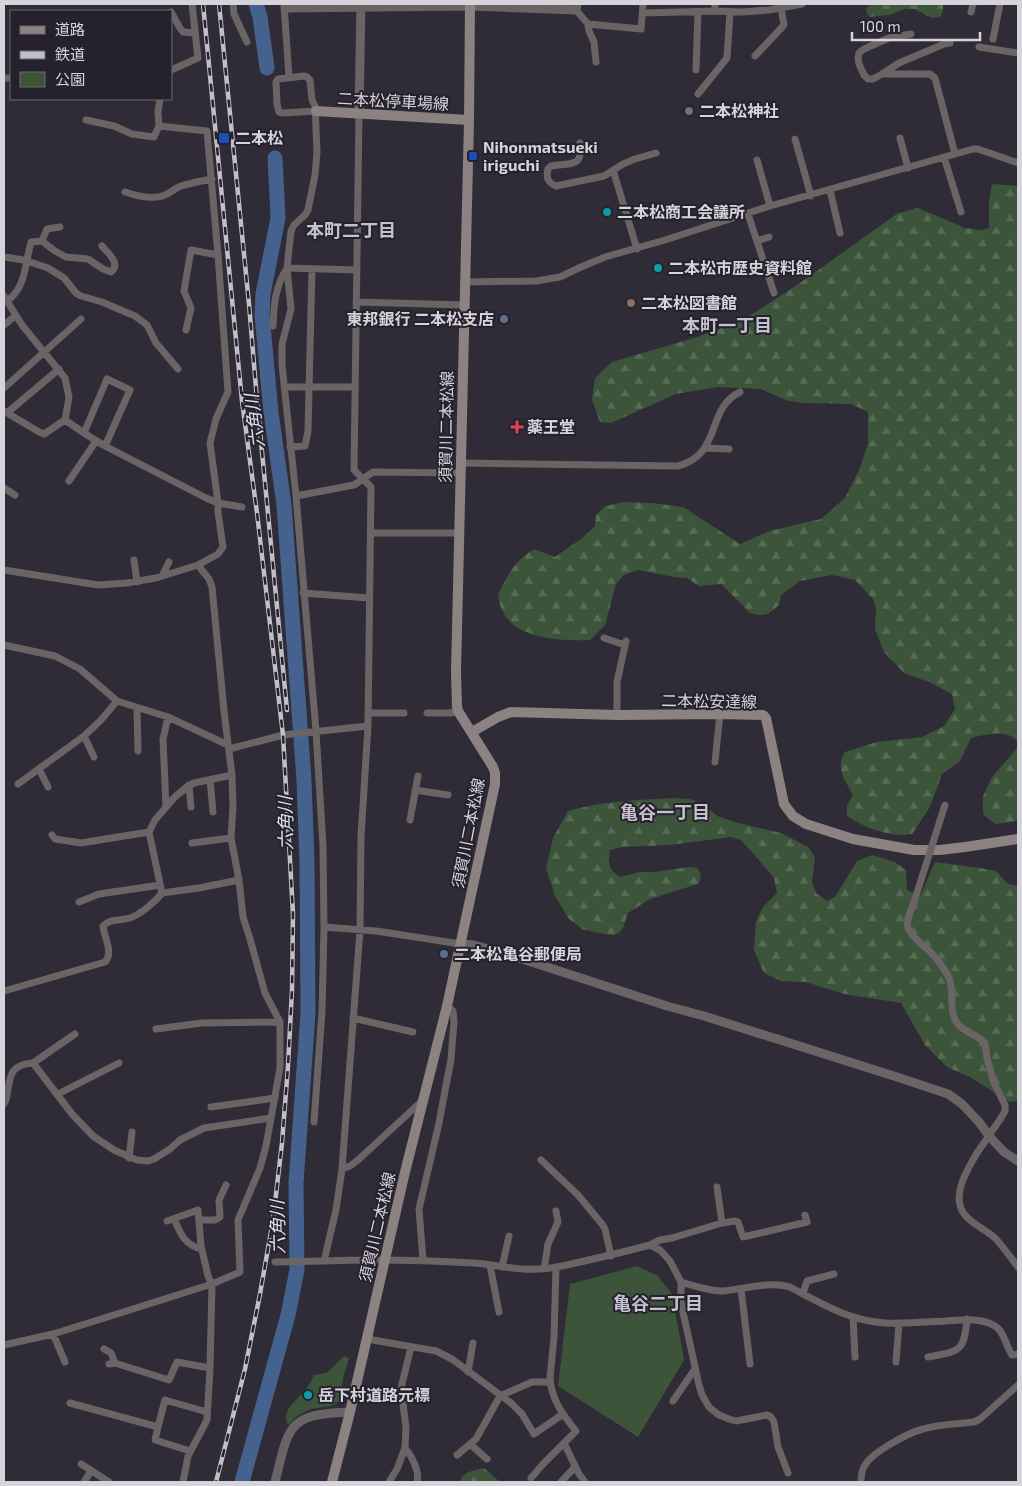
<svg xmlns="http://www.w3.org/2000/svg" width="1022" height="1486" font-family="'Exo 2','Noto Sans JP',sans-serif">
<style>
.forest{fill:url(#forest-firs)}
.green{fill:#3b543a}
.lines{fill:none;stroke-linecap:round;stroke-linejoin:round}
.river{stroke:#45628e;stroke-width:15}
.minor{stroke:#6b6464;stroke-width:7}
.tertiary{stroke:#6b6464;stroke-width:9}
.secondary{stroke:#8d8282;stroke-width:10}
.rail-casing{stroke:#c2c0c7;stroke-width:4.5}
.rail{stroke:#25222d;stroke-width:2.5;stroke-dasharray:8;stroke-linecap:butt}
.minor-bridge{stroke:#6b6464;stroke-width:7}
.worship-dot{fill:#6b7280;stroke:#25222d;stroke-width:2}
.transit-dot{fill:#1a4fb4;stroke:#25222d;stroke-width:2}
.culture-dot{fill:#0f9aa8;stroke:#25222d;stroke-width:2}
.education-dot{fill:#8d6e63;stroke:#25222d;stroke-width:2}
.service-dot{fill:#5c6f8a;stroke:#25222d;stroke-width:2}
.health-dot{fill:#e0444e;stroke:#25222d;stroke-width:2}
.labels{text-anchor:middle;stroke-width:4;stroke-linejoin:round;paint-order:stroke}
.street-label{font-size:16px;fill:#d6d4db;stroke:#25222d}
.poi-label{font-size:16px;font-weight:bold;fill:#d6d4db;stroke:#25222d;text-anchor:start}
.neighbourhood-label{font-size:18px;font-weight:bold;fill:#c4c0cf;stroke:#25222d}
.water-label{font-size:18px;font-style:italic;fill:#dae3f1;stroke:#25222d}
</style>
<defs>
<pattern id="forest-firs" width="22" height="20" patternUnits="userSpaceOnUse" patternTransform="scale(1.25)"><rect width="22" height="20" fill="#3b543a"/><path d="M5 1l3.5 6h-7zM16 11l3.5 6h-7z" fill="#576c56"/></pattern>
</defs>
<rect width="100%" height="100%" fill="#2f2c37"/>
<path class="forest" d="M871 4H943V11L940 17 932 18 914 9H905L889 15 870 17 867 14 866 9Z
M992 184 1018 186V742C1007 728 986 735 971 738L960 761 942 774 930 807 912 834C891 838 865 828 847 816V805L853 795C845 779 835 770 845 752L877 742 922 737 944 726 955 709 952 694 929 682 904 673 884 652 875 629 876 609 873 599 855 580 832 575 800 581 781 595 779 605 768 614 758 615 750 613 721 584 699 586 687 578 674 577 638 570 624 575 616 584 605 625 590 640C563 641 515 640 502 610 500 606 499 600 498 595 508 574 514 562 534 549L555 557 581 539 595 526 596 515 605 506 624 502 652 503 683 507 740 544 769 531 821 519 845 498 859 470 868 444V412L851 404 806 403 788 401 761 389 718 387 676 394 611 423 600 422 592 400 595 378 612 362 697 337 743 320 800 283 898 213 918 208 965 228 982 230 989 228V201Z
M1018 747V820L1012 822 995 824 983 814V796L992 777Z
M674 798 690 799 704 804 717 816 738 823 781 833 808 847 815 857 812 882 816 893 827 901 835 897 857 861 872 855 895 862 906 870 907 890 920 896 935 862 980 868 996 871 1008 884 1018 886V1101L1009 1102 970 1077 947 1067 925 1045 901 1003 844 994 806 982 781 981 764 973 754 950 756 922 763 907 777 893 774 878 764 866 741 840 731 837 670 845 622 847 610 850C607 863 609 871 621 877L639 872H654L690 867 697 868C701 874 702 877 698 884L650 899 628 913 623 928 619 933 613 935 598 933 582 929 568 918 555 896 546 868 553 838 568 811C602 801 639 800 674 798Z
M484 1468 500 1482H460C463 1471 475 1470 484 1468Z"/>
<path class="green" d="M637 1266 658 1276 672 1294 684 1360 638 1437 558 1386 570 1284Z
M344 1356 349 1358 343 1378 341 1395 338 1402 331 1406 310 1409 296 1417 288 1425C280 1410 298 1400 306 1389 309 1385 312 1380 314 1375L327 1373Z"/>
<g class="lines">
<path class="river" d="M256 4 260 17 267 68
M242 1482 288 1315 297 1270 296 1183 308 1013 307 862 304 780 284 505 271 412 262 315 263 294 278 218 275 158"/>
<path class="minor" d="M233 4 234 14 247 42
M284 4 289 77
M576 10 588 24 589 31 594 42 596 62
M715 11V4
M171 12 180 28 183 32 195 33
M971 12 973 4
M643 13 715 11 742 12 769 10 802 4
M588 24 641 29 643 4
M911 34 889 38 864 49 859 53 858 58 859 64 864 75 868 79H873L882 74H930L935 78 955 154
M993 39 1000 4
M979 47 1018 53
M755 56 784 25 781 8
M171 70 198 58 192 4
M696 70 698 12
M882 74 899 63 944 44 950 43
M4 78H11
M698 94 727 58 730 12
M316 111 283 113 279 112 277 104 276 82 278 79 304 76 307 77 310 80 312 100 315 106 317 152 315 175 308 210 305 215 294 225 291 231 287 268 291 309 282 344V365L296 496 316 731 323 846 324 927 376 931 461 944
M86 120 114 126 132 134 154 137 159 126
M900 138 908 168
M795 139 811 196
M580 143C583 169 571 162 551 166L548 169C546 177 547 182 556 186L604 176 623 164 635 159 656 153
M944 157 961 212
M757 160 770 206
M613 170 637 249
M830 190 840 233
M125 192C137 196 155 201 167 194 172 192 175 188 181 186 191 183 201 181 212 179
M748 214 774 293
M42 241 47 229 60 227
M757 241 769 237
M4 257 24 260 48 268 64 278 76 293 81 296 102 302 135 316 147 325 156 343 178 369
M464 282 536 281 560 277 581 267 605 257 665 240 770 206 973 149H978L1018 163
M4 296 22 325 65 378 69 397 65 420 44 434 39 432 4 411
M7 301C26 288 25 263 31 242L42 241 55 251 66 257 88 259 103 269 111 272C121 264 109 254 102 246
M356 302 464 305
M4 325 15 316
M273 326C274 304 275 287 287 268L357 270
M186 330 191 308 184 291 191 250 218 255
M284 387H355
M4 388 81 319
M7 413 59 369
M65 420C78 429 91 438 105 446L130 390 107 379 84 433
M105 446 206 498 218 503 242 507
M290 447 305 446 308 431 312 269
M705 448 729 449
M461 463 678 466C723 454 705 409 740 392
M69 481 96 441
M4 488 15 495
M296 496 354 485 373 472 460 473
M370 533H460
M134 560 137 582
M4 570 98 585 127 583 156 578 198 565 218 554 223 547 218 512V503L210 443 216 419 228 392 218 255 207 131 159 126 158 112 160 99
M162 576 169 562
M303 593 369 598
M604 638 625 645
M4 645 55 656 80 669 117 701 168 717 228 745
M137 708 138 751
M368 713H404
M427 713H450L458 711
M617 715V682L626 641
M229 749 283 735 368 726
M94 757 84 736 100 721 117 701
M715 762 720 714
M39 769 48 787
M210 780 213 812
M18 784 84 736
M189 785 191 807
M415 790 448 795
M166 807 163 739 168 717
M410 820 418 776
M52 835 55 839 81 843 149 832
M192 843 231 838
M162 893 199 888 239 880
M79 902 99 894 160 885
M914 902C912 909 905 920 908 928 913 940 926 946 934 956 939 962 946 971 949 978 955 992 948 1010 957 1023 964 1033 977 1034 985 1043L987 1058 994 1083 1005 1105V1111L1001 1118
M4 991 105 962C114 953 104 937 103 926 111 918 120 921 130 918 141 914 155 902 162 893L149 832 155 820 175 797 188 786 194 783 232 775
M353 1018 413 1032
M156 1029 202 1023 280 1022
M33 1063 75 1034
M58 1094 119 1063
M4 1104 6 1100C11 1080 6 1065 33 1063L72 1114 93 1136 114 1150 137 1160 148 1161 154 1159 170 1149 180 1140 204 1128 271 1118
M211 1107 275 1098
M314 1122 322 1011 324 927
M977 1153C967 1170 950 1197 965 1215 973 1225 987 1230 996 1239 1004 1248 1011 1258 1018 1267
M129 1158 132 1132
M541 1160 578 1195 602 1224 605 1229 611 1256
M342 1169 350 1166 358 1160 422 1101
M717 1187 722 1223
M174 1219C180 1233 185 1246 202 1249
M199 1220H215L220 1217 219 1200 226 1185
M167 1221 198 1210 201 1246 208 1276 212 1284 210 1368 207 1420 188 1456 183 1482
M650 1245 660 1240 672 1238 722 1223 735 1221 738 1222 743 1237 807 1222 805 1215
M423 1260 419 1209 439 1123 451 1059 454 1022 453 1011 447 1006
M324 1261C374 1259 423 1260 473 1263 495 1264 516 1271 538 1269 552 1269 566 1265 580 1262 603 1257 627 1251 650 1245L660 1250 670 1261 681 1282V1303L699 1385 702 1395 709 1407 719 1415 729 1419 736 1421 767 1415 771 1417 774 1422 778 1447 788 1473
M275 1262 324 1261 336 1210 342 1169 360 930 361 837 368 726 371 487 354 470 359 114
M490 1265 499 1312
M502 1267 509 1236
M544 1269 548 1244 558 1222 556 1211
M681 1282C695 1286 709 1291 723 1291 745 1289 768 1281 790 1287 820 1303 850 1321 885 1323 905 1324 926 1322 946 1321 962 1320 980 1317 995 1326 1004 1331 1006 1346 1012 1355L1018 1354
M741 1289 750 1364
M803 1294 807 1281 834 1274
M853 1317 855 1357
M53 1334 65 1362
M367 1339 436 1351 452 1359 511 1403 522 1414 534 1434 563 1414
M4 1345 53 1334 117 1314 212 1284 240 1272 238 1220 260 1168 266 1146 280 1068V1022L265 993 250 939 243 917 239 880 231 838 233 807 232 775 224 711 212 587 209 579 198 565
M104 1349 111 1353 115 1363
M928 1357C959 1351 964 1353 967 1319
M896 1362 899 1323
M109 1364 115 1363 169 1380 177 1362 210 1368
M468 1372 473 1343
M673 1401 695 1369
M70 1403 158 1427 165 1400 207 1412
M158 1427 155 1440 190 1451
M564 1443 579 1474 585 1482
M471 1445 487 1459
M405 1448C412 1456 420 1472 417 1482
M457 1455 476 1439 500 1396 532 1382H550
M81 1464 109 1482
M531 1478 543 1464 576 1431C563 1415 551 1399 550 1378L554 1337 556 1267
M84 1482 91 1471
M389 1482 397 1469 405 1448 406 1428 401 1388 411 1347
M561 1482 575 1467
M861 1482C861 1477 861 1472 864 1467 870 1453 908 1433 923 1429 939 1424 957 1424 974 1422L980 1419 1018 1385"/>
<path class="tertiary" d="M285 8 470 6 576 10 577 4
M359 114 361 4
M461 944 474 945 516 957 667 1006 704 1016 897 1077 948 1094 962 1104 979 1122 990 1137 1004 1152 1018 1161
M275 1482C289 1426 287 1414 350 1412"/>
<path class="secondary" d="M316 111 469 120
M472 732 498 717 511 712 617 715 720 714 763 715 766 718 784 804 793 816 806 824 853 839 914 850H940L965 847 1018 839
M332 1482 350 1412 405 1172 447 1006 495 784V773L493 767 458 711 457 706 456 672 469 120 470 4"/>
<defs>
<path id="rail" d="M203 4 242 401 257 513 283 735 293 914 292 990 288 1066 282 1143 273 1220 260 1294 245 1369 216 1482
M219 4 249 304 257 400 287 710"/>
</defs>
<use href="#rail" class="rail-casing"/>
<use href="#rail" class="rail"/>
<path class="minor-bridge" d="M914 902 945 805
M977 1153 1001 1118"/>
</g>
<circle class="worship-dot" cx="689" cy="111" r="5"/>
<g class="transit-dot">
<rect x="218" y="132" width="12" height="12" rx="2.5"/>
<rect x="468" y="151" width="10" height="10" rx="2.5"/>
</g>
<g class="culture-dot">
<circle cx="607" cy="212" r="5"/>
<circle cx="658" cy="268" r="5"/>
<circle cx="308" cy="1395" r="5"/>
</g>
<circle class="education-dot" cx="631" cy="303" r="5"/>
<g class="service-dot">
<circle cx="504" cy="319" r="5"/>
<circle cx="444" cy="954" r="5"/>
</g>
<path class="health-dot" d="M514.5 419.5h5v5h5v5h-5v5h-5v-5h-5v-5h5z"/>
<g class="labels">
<g class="street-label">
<text transform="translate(393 101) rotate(3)" y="6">二本松停車場線</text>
<text transform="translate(446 427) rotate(-89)" y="6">須賀川二本松線</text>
<text transform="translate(709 701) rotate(1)" y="6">二本松安達線</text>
<text transform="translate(468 833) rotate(-79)" y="6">須賀川二本松線</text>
<text transform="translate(377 1227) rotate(-77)" y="6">須賀川二本松線</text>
</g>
<g class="poi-label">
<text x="699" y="117">二本松神社</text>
<text x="235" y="144">二本松</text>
<text x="483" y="153">Nihonmatsueki<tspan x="483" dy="18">iriguchi</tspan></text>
<text x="617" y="218">二本松商工会議所</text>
<text x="668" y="274">二本松市歴史資料館</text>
<text x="641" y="309">二本松図書館</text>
<text x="494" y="325" text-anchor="end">東邦銀行 二本松支店</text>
<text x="527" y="433">薬王堂</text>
<text x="454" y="960">二本松亀谷郵便局</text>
<text x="318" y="1401">岳下村道路元標</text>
</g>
<g class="neighbourhood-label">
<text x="351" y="237">本町二丁目</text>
<text x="727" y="332">本町一丁目</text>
<text x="665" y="819">亀谷一丁目</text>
<text x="658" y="1310">亀谷二丁目</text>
</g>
<g class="water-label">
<text transform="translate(255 421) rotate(-97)" y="6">六角川</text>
<text transform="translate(286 823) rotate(-91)" y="6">六角川</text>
<text transform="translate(278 1227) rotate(-91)" y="6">六角川</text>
</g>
</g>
<rect width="1022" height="1486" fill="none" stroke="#d6d4db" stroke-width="10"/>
<rect x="10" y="10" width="162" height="90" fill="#25222d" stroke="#6c6973"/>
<rect x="20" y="26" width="25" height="8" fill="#8d8282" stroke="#6c6973"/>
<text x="55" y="35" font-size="15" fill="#d6d4db">道路</text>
<rect x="20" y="51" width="25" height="8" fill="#c2c0c7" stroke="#6c6973"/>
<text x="55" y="60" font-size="15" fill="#d6d4db">鉄道</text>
<rect x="20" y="72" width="25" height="15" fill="#3b543a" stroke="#6c6973"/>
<text x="55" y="85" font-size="15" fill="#d6d4db">公園</text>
<path d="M852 32v8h128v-8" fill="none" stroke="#d6d4db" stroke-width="2.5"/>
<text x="860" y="32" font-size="15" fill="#d6d4db" stroke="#25222d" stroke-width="4" paint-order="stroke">100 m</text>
</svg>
